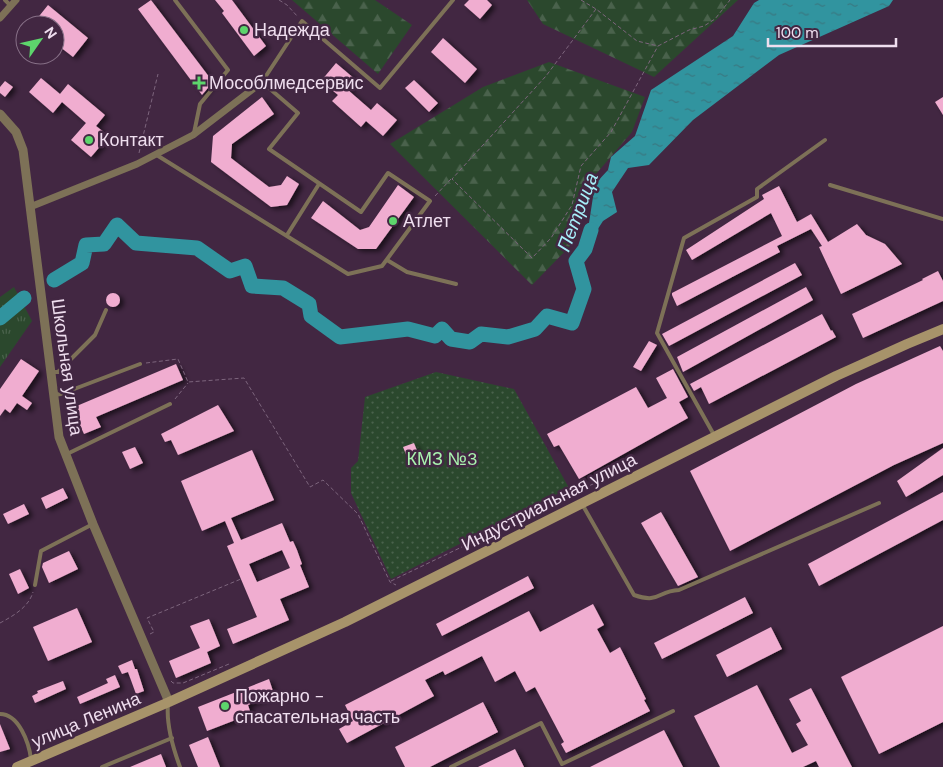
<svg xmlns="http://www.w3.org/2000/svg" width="943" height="767" font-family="'DM Sans',sans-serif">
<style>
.grass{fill:url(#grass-tufts)}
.forest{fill:url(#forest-firs)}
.garden{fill:url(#garden-dots)}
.water{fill:url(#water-ripples)}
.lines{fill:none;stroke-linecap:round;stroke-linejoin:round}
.river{stroke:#31949f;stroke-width:15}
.building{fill:#f0add0;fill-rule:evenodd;filter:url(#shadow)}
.path{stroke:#7d657d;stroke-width:1;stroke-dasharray:4 2.5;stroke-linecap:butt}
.service{stroke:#7d7157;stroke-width:4}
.minor{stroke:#7d7157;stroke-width:7}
.tertiary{stroke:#7d7157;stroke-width:9}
.secondary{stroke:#a7936a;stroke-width:10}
.poi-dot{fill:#5dd56c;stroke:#422742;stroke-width:2}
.labels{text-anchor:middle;stroke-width:5;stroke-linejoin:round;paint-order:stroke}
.poi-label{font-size:18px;fill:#efdeef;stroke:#422742;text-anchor:start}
.street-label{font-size:18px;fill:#efdeef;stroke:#422742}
.park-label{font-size:18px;fill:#a9f3ae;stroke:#422742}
.water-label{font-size:19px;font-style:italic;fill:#a7eff9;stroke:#422742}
</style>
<defs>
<pattern id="grass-tufts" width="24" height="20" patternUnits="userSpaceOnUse" patternTransform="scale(1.25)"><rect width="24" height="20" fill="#2b482d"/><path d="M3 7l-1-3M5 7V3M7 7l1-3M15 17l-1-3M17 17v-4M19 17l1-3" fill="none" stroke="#4a624c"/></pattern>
<pattern id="forest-firs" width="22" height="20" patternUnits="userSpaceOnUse" patternTransform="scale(1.25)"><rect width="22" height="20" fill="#2b482d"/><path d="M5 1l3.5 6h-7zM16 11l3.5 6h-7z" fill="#4a624c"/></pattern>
<pattern id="garden-dots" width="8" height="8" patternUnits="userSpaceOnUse" patternTransform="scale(1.25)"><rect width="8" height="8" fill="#2b482d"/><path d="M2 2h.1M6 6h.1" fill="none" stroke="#4a624c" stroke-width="1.8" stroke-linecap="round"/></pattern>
<pattern id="water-ripples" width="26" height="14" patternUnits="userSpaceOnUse" patternTransform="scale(1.25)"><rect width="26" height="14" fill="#31949f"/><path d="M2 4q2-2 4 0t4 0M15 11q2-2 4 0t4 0" fill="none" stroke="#397881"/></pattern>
<filter id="shadow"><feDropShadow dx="4" dy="2.5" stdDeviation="2.5" flood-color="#0009"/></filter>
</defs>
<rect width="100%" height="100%" fill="#422742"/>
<path class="grass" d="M14 287 32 321 0 367V297Z"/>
<path class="forest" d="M292 0H375L412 25 378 74Z
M527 0H738L654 77 543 24Z
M549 62 645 97 632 132 590 181 577 239 532 285 390 144 483 87Z"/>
<path class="garden" d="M436 372 514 389 569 488 391 579 351 493V468L358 461 365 397Z"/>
<path class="water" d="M759 0H893L889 6 779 55 693 120 649 165 628 168 612 192 617 212 603 221 585 249 595 184 608 170 611 157 635 136 651 90 733 36 754 3Z"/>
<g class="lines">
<path class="river" d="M54 280 82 263 86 245 104 244 117 225 136 243 197 248 230 271 245 266 252 286 283 288 309 304 311 316 340 337 408 329 435 336 442 329 451 339 470 342 481 334 508 337 535 329 547 316 572 323 584 289 576 261 585 249 591 230
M0 318 24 298"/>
</g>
<path class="building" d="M151 0 213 82 202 95 138 9Z
M215 0H232L266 46 254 56 222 13 224 11Z
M469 0H487L492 5 480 19 464 5Z
M48 5 88 38 73 57 55 43V25H32Z
M443 38 477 69 465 83 431 52Z
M336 63 356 80 348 90 371 110 377 103 397 120 383 136 366 121 361 127 332 101 338 95 321 81Z
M41 78 60 94 68 84 105 115 96 126 109 136 91 157 71 140 86 123 62 102 53 113 29 92Z
M414 80 438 103 429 112 405 88Z
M5 81 13 87 5 97 0 93V87Z
M262 97 274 114 232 144 231 158 269 187 281 185 287 176 299 184 287 205 271 207 211 162 213 136Z
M943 97V115L935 102Z
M398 185 414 197 376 249H358L311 218 323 201 360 230 369 227Z
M779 186 797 222 811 214 828 242 857 224 866 235 885 244 902 264 841 294 819 247 822 246 811 229 777 246 780 252 677 306 672 295V293L782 236 771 213 692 260 686 250 764 199 762 195Z
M795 263 802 275 669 346 662 334Z
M938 271 943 281V301L863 338 852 314 923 280 922 279Z
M806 287 813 300 683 372 677 357Z
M106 300a7 7 0 1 1 14 0a7 7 0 1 1-14 0Z
M822 314 831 331 832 330 836 337 709 404 701 387 694 391 690 384Z
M649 341 657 345 641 371 633 367Z
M940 346 943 351V443L894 465 730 551 690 471 856 384Z
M21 359 39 371 22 396 32 403 27 410 17 403 10 413 5 409 0 416V389Z
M176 364 183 380 96 417 101 427 84 434 72 408Z
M673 369 688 397 679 402 688 418 579 479 559 445 554 447 547 434 636 387 648 408 667 398 656 378Z
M218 405 234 431 178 455 171 440 165 442 161 434Z
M414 443 420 458 409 462 403 447Z
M135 447 143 463 130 469 122 452Z
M943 448V475L906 497 897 481Z
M252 450 274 500 231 518 241 540 282 523 290 542 293 541 297 550 302 564 300 565 309 587 280 599 289 620 233 644 227 629 257 617 227 546 234 543 225 521 202 531 181 481ZM282 550 290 568 257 582 249 564Z
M63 488 68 498 46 509 41 498Z
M943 492V520L819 586 808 564Z
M24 504 29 514 8 524 3 514Z
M661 512 698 577 678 586 641 523Z
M69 551 78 569 49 583 42 567 43 563Z
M20 569 29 588 18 594 9 574Z
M528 576 534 588 442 636 436 624Z
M745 597 753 613 662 659 654 643Z
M593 604 604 625 597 629 610 653 620 647 646 699 644 700 650 711 566 753 561 744 564 742 535 687 526 692 515 671 495 682 482 656 445 675 443 671 425 680 434 696 347 743 339 729 353 721 345 705 529 611 540 632Z
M77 608 92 642 48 661 33 627Z
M209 619 220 646 207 652 211 663 176 678 169 661 200 648 190 626Z
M943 626V722L879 754 841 677Z
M771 627 782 649 727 677 716 655Z
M132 660 135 669H137L144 691 136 694 128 672 122 674 118 666Z
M115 675 120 687 80 704 77 697 108 683 106 679Z
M269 679 274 694 248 705 251 714 207 731 198 707Z
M63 681 66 689 35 703 32 696 38 693 37 691Z
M757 685 792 753 808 745 796 724 801 721 789 699 811 688 852 767H819L816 761 803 767H720L694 716Z
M483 702 498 732 430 767H405L395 747Z
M0 724 10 749 0 752Z
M664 730 683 767H590Z
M208 737 220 767H198L189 745Z
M515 749 524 767H478Z
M161 754 166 767H130Z"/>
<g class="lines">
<path class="path" d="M279 0 287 5 298 17
M581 0 596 9 637 41 658 46 689 30 704 26 715 19 730 0
M596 9 546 76 452 179 532 258 551 238 572 205 581 166 611 132 658 46
M139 153 158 74
M435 196 451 179
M146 363 178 359 188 382 244 378 310 487 323 480 358 514 390 582 396 585
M175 399 188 383
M391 581 595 483 609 479
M0 623C13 616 29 607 33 592
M150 634 154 632 147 618 241 579
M171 681 173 683H183L229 664"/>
<path class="service" d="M5 0 11 6
M175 0 228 70 200 104 194 133
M155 154 348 274 382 266 430 201 388 173 361 212 269 149 298 113 262 82 302 21 380 88 453 0
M830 185 943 219
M287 235 319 184
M387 260 407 272 456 284
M51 372H58L95 335 106 310
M53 395 61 394 140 364
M714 435 657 333 684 238 757 197V189L825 140
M67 454 170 404
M582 504 634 595C660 604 657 591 679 590L879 503
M35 585 41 551 93 524
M168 704C166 725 173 748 180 767
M0 714C19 714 29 743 31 759
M102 767 172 738
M451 767 541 723 562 764 673 711"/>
<path class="minor" d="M0 18 16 0
M30 207 137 164 193 135 262 82"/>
<path class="tertiary" d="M0 114 16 132 23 150 59 437 93 524 169 702"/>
<path class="secondary" d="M17 767 169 702 345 622 836 376 907 344 943 329"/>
</g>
<g class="poi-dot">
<circle cx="244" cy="30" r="5"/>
<path d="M196.5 75.5h5v5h5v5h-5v5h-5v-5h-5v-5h5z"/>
<circle cx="89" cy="140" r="5"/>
<circle cx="393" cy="221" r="5"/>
<circle cx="225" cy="706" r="5"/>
</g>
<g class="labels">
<g class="poi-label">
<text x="254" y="36">Надежда</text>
<text x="209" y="89">Мособлмедсервис</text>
<text x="99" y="146">Контакт</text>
<text x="403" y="227">Атлет</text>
<text x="235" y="702">Пожарно -<tspan x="235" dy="21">спасательная часть</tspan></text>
</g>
<g class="street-label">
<text transform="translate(67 367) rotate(82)" y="6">Школьная улица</text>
<text transform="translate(549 502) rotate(-27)" y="6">Индустриальная улица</text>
<text transform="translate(86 720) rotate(-23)" y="6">улица Ленина</text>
</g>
<g class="park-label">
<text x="442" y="465">КМЗ №3</text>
</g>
<g class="water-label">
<text transform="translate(577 212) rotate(-69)" y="7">Петрица</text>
</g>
</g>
<g transform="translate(40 40) rotate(56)"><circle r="24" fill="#422742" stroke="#877087"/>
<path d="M0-4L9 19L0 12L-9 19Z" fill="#5dd56c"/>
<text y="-8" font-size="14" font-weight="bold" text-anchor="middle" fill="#efdeef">N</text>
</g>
<path d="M768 38v8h128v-8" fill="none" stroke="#efdeef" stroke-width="2.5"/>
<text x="776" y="38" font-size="15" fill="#efdeef" stroke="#422742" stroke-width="4" paint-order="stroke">100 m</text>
</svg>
